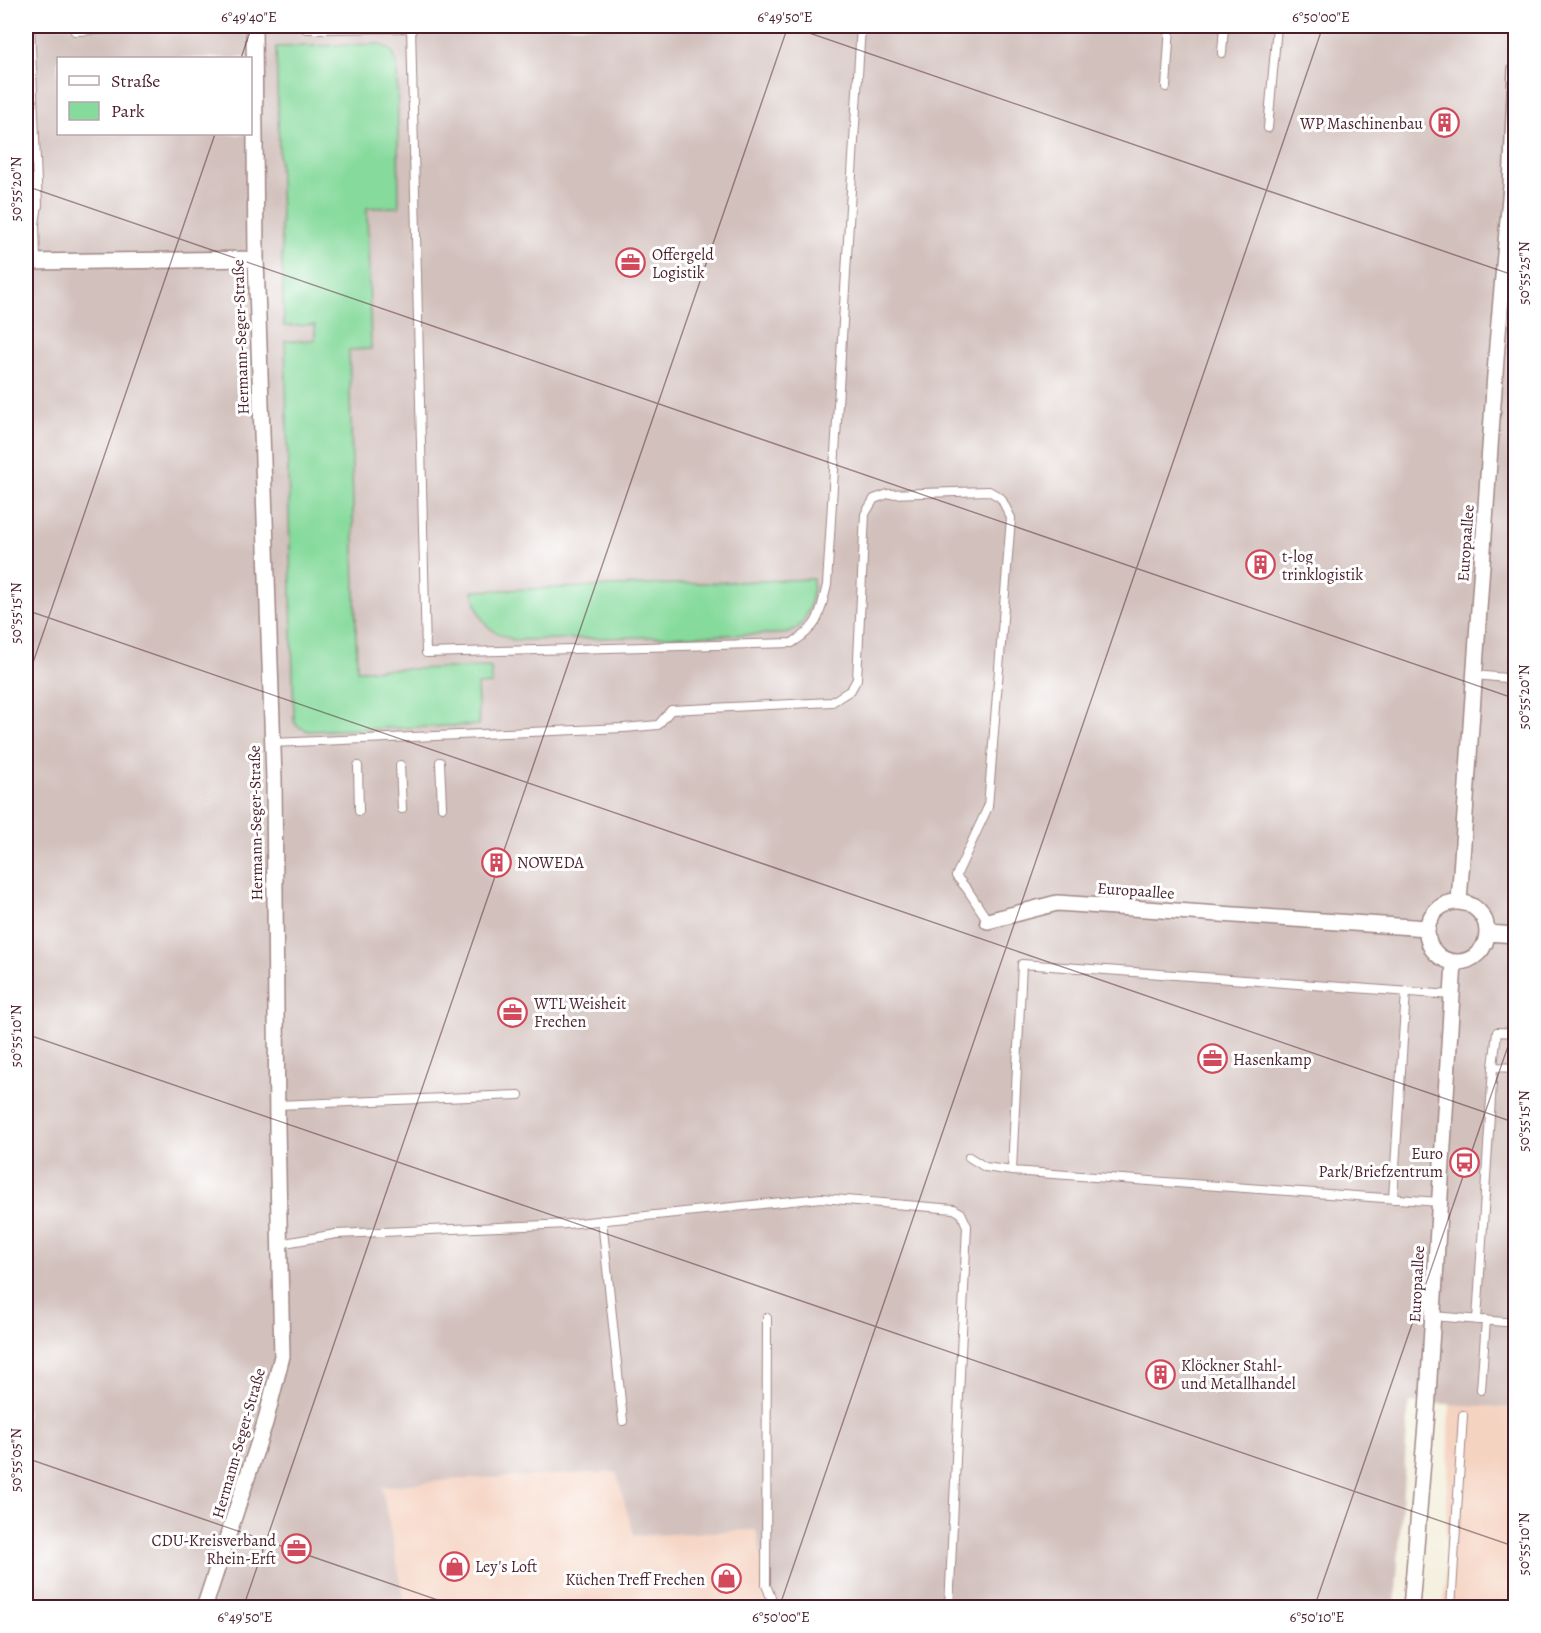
<svg xmlns="http://www.w3.org/2000/svg" width="1541" height="1633" font-family="Alegreya,serif">
<style>
.built{fill:#f5d3c1}
.industrial{fill:#d1c0bc;fill-rule:evenodd}
.green{fill:#86da9c;stroke:#687c64;stroke-width:1.5}
.lines{fill:none;stroke-linecap:round;stroke-linejoin:round}
.service-casing{stroke:#a08886;stroke-width:10}
.minor-casing{stroke:#a08886;stroke-width:18}
.service{stroke:#fff;stroke-width:8}
.minor{stroke:#fff;stroke-width:15}
.ticks{fill:none;stroke:#4a1f2b;stroke-width:1.5;stroke-opacity:0.45}
.labels{text-anchor:middle;stroke-width:6;stroke-linejoin:round;paint-order:stroke}
.poi-label{font-size:16px;fill:#4a1f2b;stroke:#fff;text-anchor:start}
.street-label{font-size:16px;fill:#4a1f2b;stroke:#fff}
.neatline{fill:none;stroke:#4a1f2b;stroke-width:2}
.ticks-label{font-size:15px;text-anchor:middle;fill:#4a1f2b}
</style>
<rect width="100%" height="100%" fill="#fff"/>
<filter id="ink" filterUnits="userSpaceOnUse"><feTurbulence type="fractalNoise" baseFrequency=".0167" numOctaves="2"/><feDisplacementMap in="SourceGraphic" scale="12" xChannelSelector="R" yChannelSelector="G"/><feConvolveMatrix kernelMatrix="1 2 1 2 8 2 1 2 1" color-interpolation-filters="sRGB"/></filter>
<filter id="wash" filterUnits="userSpaceOnUse"><feTurbulence type="fractalNoise" baseFrequency=".008" numOctaves="4" result="noise"/><feDisplacementMap in="SourceGraphic" scale="24" xChannelSelector="R" yChannelSelector="G"/><feGaussianBlur stdDeviation="1.35" result="paint"/><feColorMatrix in="noise" values="0 0 0 0 0 0 0 0 0 0 0 0 0 0 0 0 0 1.4 0 .05"/><feComposite in="paint" operator="in"/></filter>
<g filter="url(#wash)">
<rect width="100%" height="100%" fill="#f5f1e1"/>
<path class="built" d="M1450 1404 1515 1408V1607L1444 1608Z
M617 1472 634 1536 756 1530 771 1607H406L382 1487 453 1480Z"/>
<path class="industrial" d="M26 26H1515V1408L1409 1402 1395 1607H771L756 1530 634 1536 616 1472 453 1480 382 1487 406 1607 26 1608ZM58 58H250V134H58Z"/>
<path class="green" d="M380 44 392 51 397 64 399 207 367 208 371 349 349 350 357 670 491 667 492 684 477 685 479 725 308 731 297 726 294 721 285 341 315 340V325L284 326 276 47Z
M813 579C813 596 809 624 791 632 787 634 780 634 776 634L514 640C486 631 479 621 473 591Z"/>
</g>
<g filter="url(#ink)">
<g class="lines">
<defs>
<path id="service" d="M30 26 38 205 35 224 36 262
M306 26V29L411 28
M411 26 426 653 792 643C820 625 819 617 827 585L861 26
M75 31 172 26
M1222 53 1224 26
M1166 87 1170 26
M1268 128 1277 26
M1475 675 1516 679
M272 743 624 728 658 725 671 710 832 702 851 690 857 679 865 514 874 499 888 494 989 491 1001 498 1011 518 988 807 956 876 967 889 988 921
M440 762 442 807
M400 765 402 809
M358 766 359 811
M1493 1067 1516 1068
M277 1105 519 1095
M969 1157 985 1167 1012 1171
M1393 1199 1406 991
M1439 1202 1012 1171 1022 964 1452 995
M602 1220 623 1421
M279 1244 336 1234 568 1224 821 1198 954 1209 961 1213 967 1226 949 1608
M1433 1316 1516 1323
M767 1318 766 1585 775 1608
M1477 1320 1493 1067 1497 1032 1516 1033
M1481 1390 1486 1320
M1451 1608 1463 1415"/>
<path id="minor" d="M26 262 256 259
M1459 902 1497 345 1511 186 1516 69
M1427 932a30 30 0 1 1 60 0a30 30 0 1 1-60 0Z
M988 921 1057 903 1427 928
M1487 933 1516 935
M204 1608 265 1423 282 1356 277 1127 274 779 256 259 254 26
M1411 1608 1427 1412 1454 962"/>
</defs>
<use href="#service" class="service-casing"/>
<use href="#minor" class="minor-casing"/>
<use href="#service" class="service"/>
<use href="#minor" class="minor"/>
</g>
</g>
<path class="ticks" d="M789 26 1516 276M241 58 252 26M26 186 1516 699M26 610 1516 1123M26 683 215 134M26 1034 1516 1547M26 1458 461 1608M243 1608 788 26M779 1608 1323 26M1314 1608 1516 1023"/>
<defs>
<symbol id="building-ring" viewBox="-11 -11 22 22"><circle r="9.5" fill="#fff" stroke="#d1495b" stroke-width="1.5"/><path d="M-4-6H4V6H1V3H-1V6H-4ZM-2.5-4.3h1.7v1.8h-1.7ZM.8-4.3h1.7v1.8H.8ZM-2.5-1h1.7V.8h-1.7ZM.8-1h1.7V.8H.8Z" fill="#d1495b"/></symbol>
<symbol id="office-ring" viewBox="-11 -11 22 22"><circle r="9.5" fill="#fff" stroke="#d1495b" stroke-width="1.5"/><path d="M-6-3h4V-5.5h4V-3h4V5H-6ZM-1-4.5V-3h2v-1.5ZM-6 0V1H6V0Z" fill="#d1495b"/></symbol>
<symbol id="bus-ring" viewBox="-11 -11 22 22"><circle r="9.5" fill="#fff" stroke="#d1495b" stroke-width="1.5"/><path d="M-5-6H5V4H4V6H2V4H-2V6H-4V4H-5ZM-3.5-4V0h7V-4ZM-3.5 1.2v1.5H-2V1.2ZM2 1.2v1.5H3.5V1.2Z" fill="#d1495b"/></symbol>
<symbol id="shop-ring" viewBox="-11 -11 22 22"><circle r="9.5" fill="#fff" stroke="#d1495b" stroke-width="1.5"/><path d="M-5-2.5h2.3a2.7 3.5 0 0 1 5.4 0H5L5.5 6h-11ZM-1.5-2.5h3a1.5 2.3 0 0 0-3 0Z" fill="#d1495b"/></symbol>
</defs>
<g fill-rule="evenodd">
<use href="#building-ring" x="1428" y="106" width="33" height="33"/>
<use href="#office-ring" x="614" y="246" width="33" height="33"/>
<use href="#building-ring" x="1244" y="548" width="33" height="33"/>
<use href="#building-ring" x="480" y="846" width="33" height="33"/>
<use href="#office-ring" x="496" y="996" width="33" height="33"/>
<use href="#office-ring" x="1196" y="1042" width="33" height="33"/>
<use href="#bus-ring" x="1448" y="1146" width="33" height="33"/>
<use href="#building-ring" x="1144" y="1358" width="33" height="33"/>
<use href="#office-ring" x="280" y="1532" width="33" height="33"/>
<use href="#shop-ring" x="438" y="1550" width="33" height="33"/>
<use href="#shop-ring" x="710" y="1562" width="33" height="33"/>
</g>
<g class="labels">
<g class="poi-label">
<text x="1423" y="129" text-anchor="end">WP Maschinenbau</text>
<text x="652" y="260">Offergeld<tspan x="652" dy="18">Logistik</tspan></text>
<text x="1282" y="562">t-log<tspan x="1282" dy="18">trinklogistik</tspan></text>
<text x="517" y="868">NOWEDA</text>
<text x="534" y="1009">WTL Weisheit<tspan x="534" dy="18">Frechen</tspan></text>
<text x="1233" y="1065">Hasenkamp</text>
<text x="1443" y="1159" text-anchor="end">Euro<tspan x="1443" dy="18">Park/Briefzentrum</tspan></text>
<text x="1181" y="1371">Klöckner Stahl-<tspan x="1181" dy="18">und Metallhandel</tspan></text>
<text x="276" y="1546" text-anchor="end">CDU-Kreisverband<tspan x="276" dy="18">Rhein-Erft</tspan></text>
<text x="475" y="1572">Ley's Loft</text>
<text x="705" y="1585" text-anchor="end">Küchen Treff Frechen</text>
</g>
<g class="street-label">
<text transform="translate(240 337) rotate(-92)" y="6">Hermann-Seger-Straße</text>
<text transform="translate(1465 543) rotate(-86)" y="6">Europaallee</text>
<text transform="translate(255 823) rotate(-91)" y="6">Hermann-Seger-Straße</text>
<text transform="translate(1136 890) rotate(4)" y="6">Europaallee</text>
<text transform="translate(1416 1284) rotate(-87)" y="6">Europaallee</text>
<text transform="translate(238 1443) rotate(-74)" y="6">Hermann-Seger-Straße</text>
</g>
</g>
<rect width="1541" height="1633" fill="none" stroke="#fff" stroke-width="66"/>
<rect x="57" y="57" width="195" height="78" fill="#ffffff" stroke="#b7a5aa" stroke-width="1.5"/>
<rect x="69" y="76" width="30" height="9" fill="#ffffff" stroke="#b7a5aa" stroke-width="1.5"/>
<text x="111" y="87" font-size="18" fill="#4a1f2b">Straße</text>
<rect x="69" y="102" width="30" height="18" fill="#86da9c" stroke="#b7a5aa" stroke-width="1.5"/>
<text x="111" y="117" font-size="18" fill="#4a1f2b">Park</text>
<rect x="33" y="33" width="1475" height="1567" class="neatline"/>
<g class="ticks-label">
<text x="249" y="22">6°49'40"E</text>
<text x="785" y="22">6°49'50"E</text>
<text x="1321" y="22">6°50'00"E</text>
<text transform="translate(16 189) rotate(-90)" y="5">50°55'20"N</text>
<text transform="translate(1524 273) rotate(-90)" y="5">50°55'25"N</text>
<text transform="translate(16 613) rotate(-90)" y="5">50°55'15"N</text>
<text transform="translate(1524 697) rotate(-90)" y="5">50°55'20"N</text>
<text transform="translate(16 1036) rotate(-90)" y="5">50°55'10"N</text>
<text transform="translate(1524 1121) rotate(-90)" y="5">50°55'15"N</text>
<text transform="translate(16 1460) rotate(-90)" y="5">50°55'05"N</text>
<text transform="translate(1524 1544) rotate(-90)" y="5">50°55'10"N</text>
<text x="245" y="1622">6°49'50"E</text>
<text x="781" y="1622">6°50'00"E</text>
<text x="1317" y="1622">6°50'10"E</text>
</g>
</svg>
